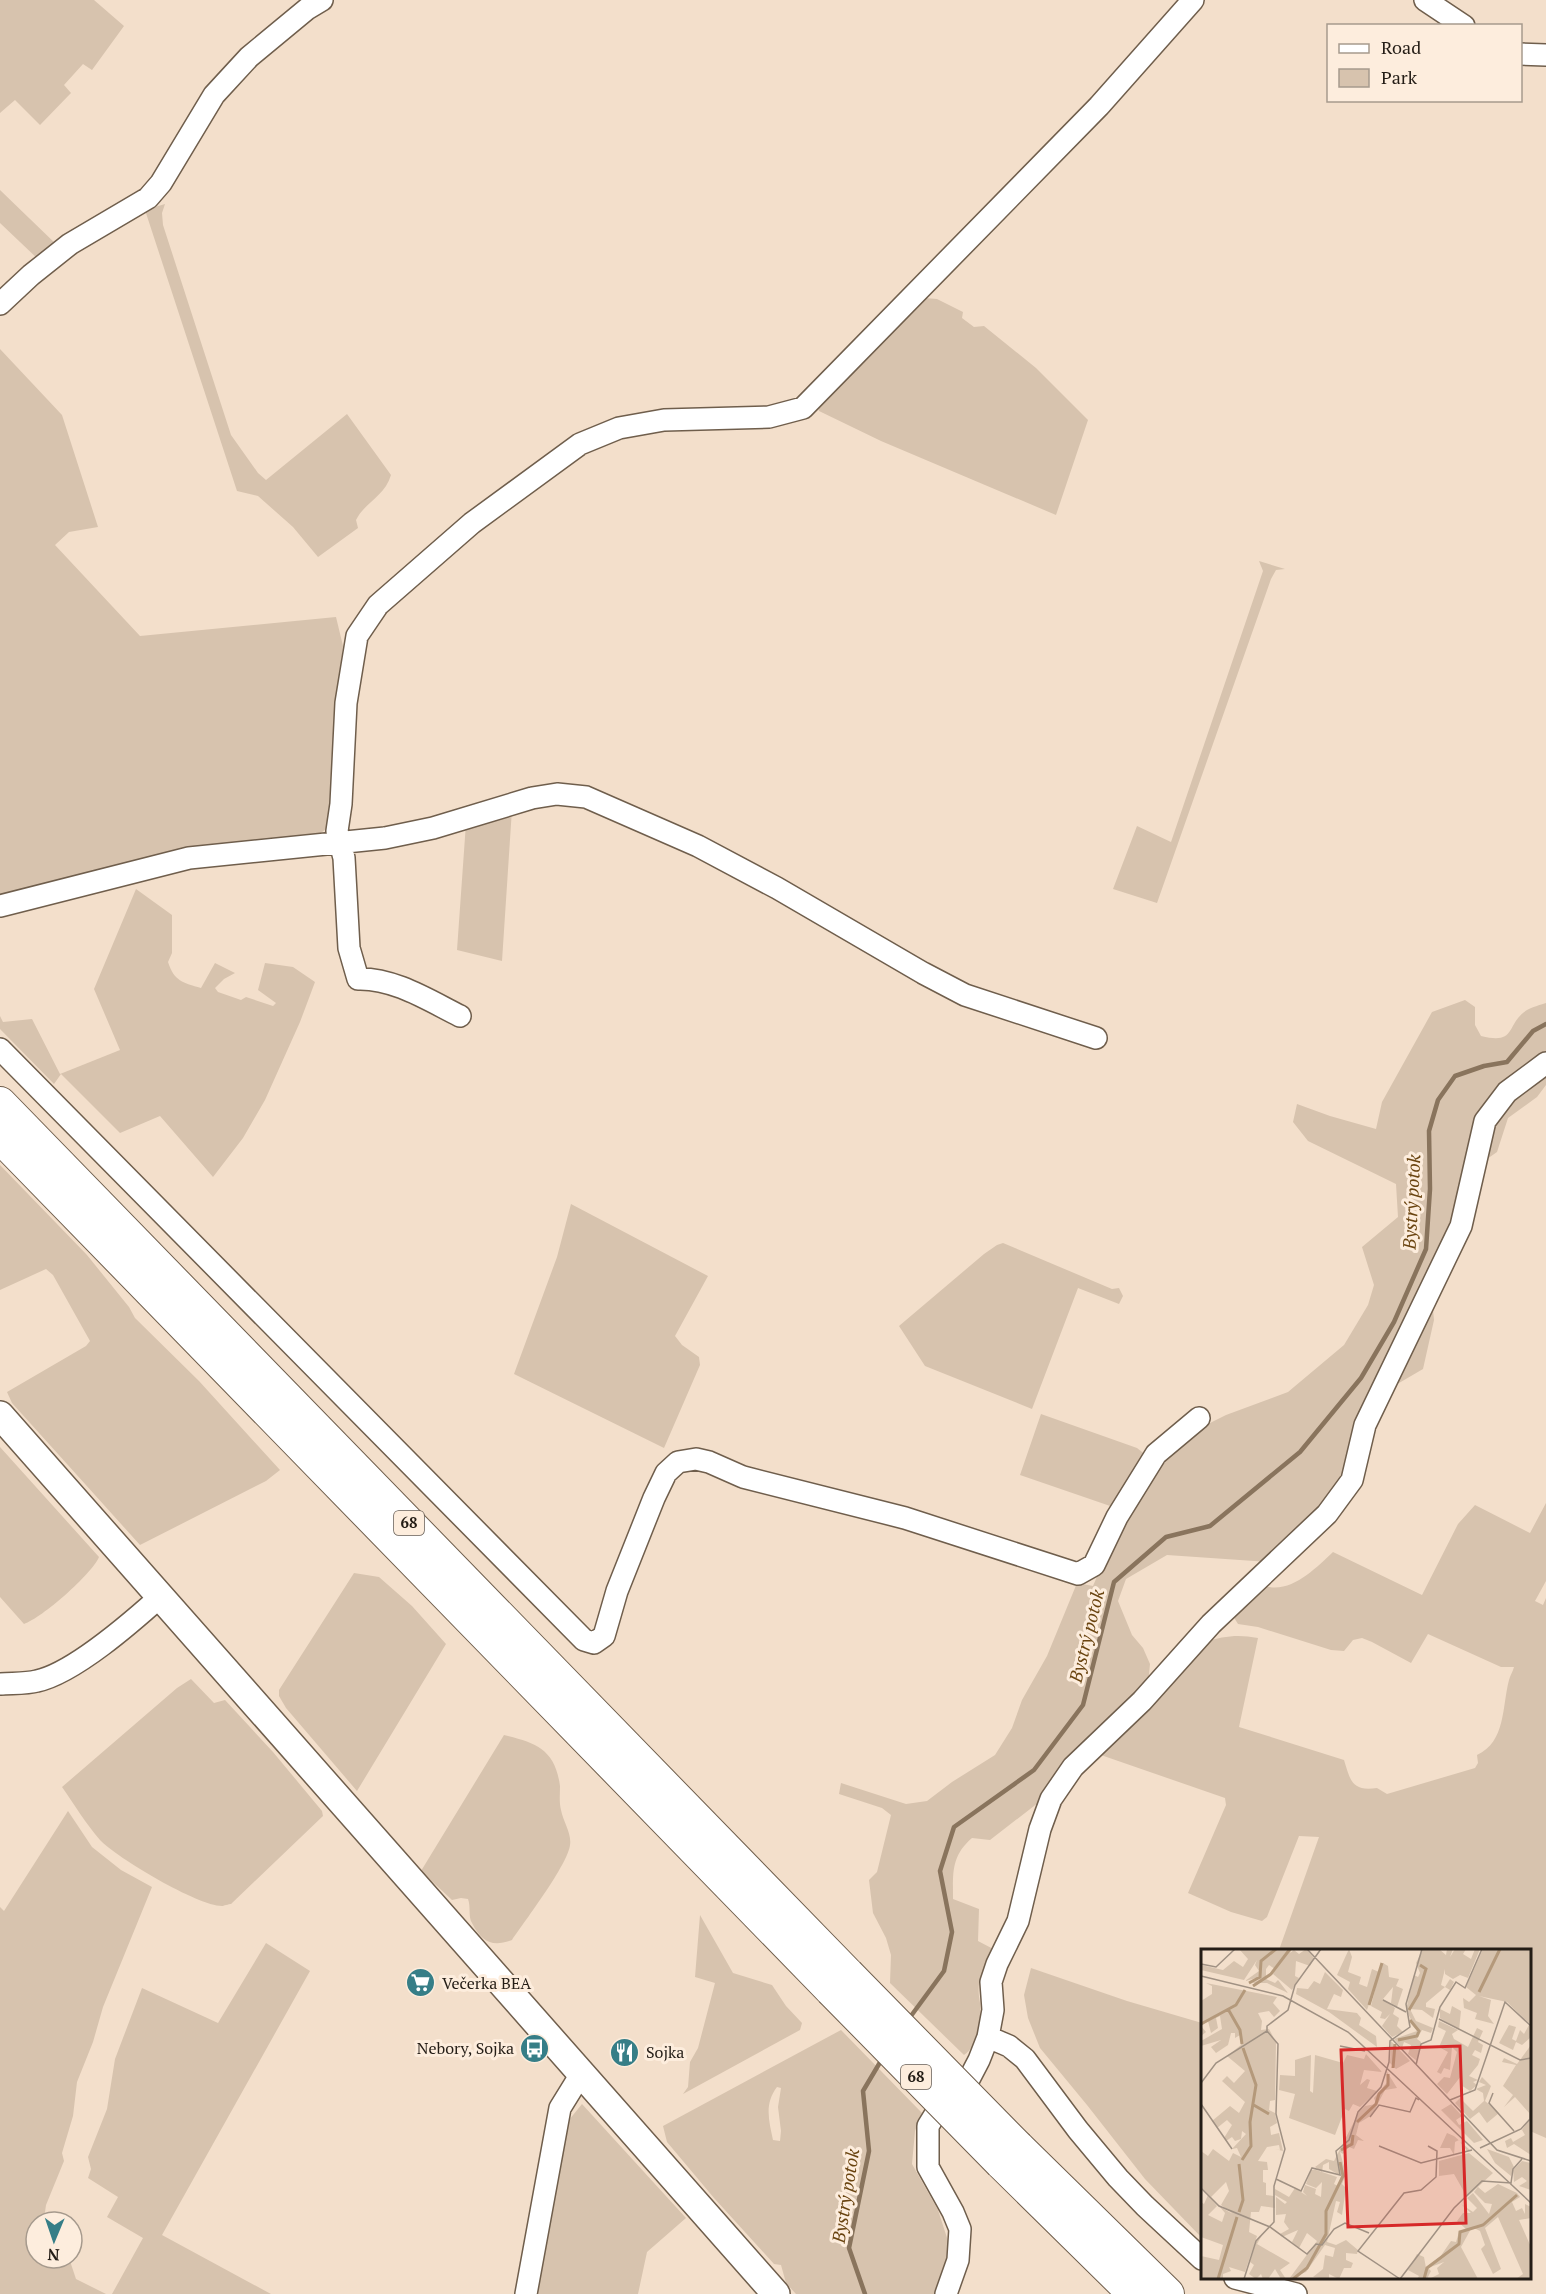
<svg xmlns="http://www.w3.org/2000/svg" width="1546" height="2294" font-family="'PT Serif',serif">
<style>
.green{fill:#d7c3ae;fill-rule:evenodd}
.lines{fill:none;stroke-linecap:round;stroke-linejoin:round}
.stream{stroke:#89745d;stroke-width:4.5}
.minor-casing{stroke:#6f5e4c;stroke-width:24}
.major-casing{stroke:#6f5e4c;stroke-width:30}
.highway-casing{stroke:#6f5e4c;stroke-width:34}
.minor{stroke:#fff;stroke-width:21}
.major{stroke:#fff;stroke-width:27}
.highway{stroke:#fff;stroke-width:32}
.highway-bridge-casing{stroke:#6f5e4c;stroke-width:34;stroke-linecap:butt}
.highway-bridge{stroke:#fff;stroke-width:32}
.labels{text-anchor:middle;stroke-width:6;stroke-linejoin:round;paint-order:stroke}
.shield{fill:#fdeddd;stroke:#655b52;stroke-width:1.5}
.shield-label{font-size:15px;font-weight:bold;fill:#241d16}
.poi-label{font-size:16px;fill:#241d16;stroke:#fdeddd;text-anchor:start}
.water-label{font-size:18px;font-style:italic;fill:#6a4410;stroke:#fdeddd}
.inset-river{fill:none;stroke:#b4997b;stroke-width:3}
.inset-road{fill:none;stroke:#a09183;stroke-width:1.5}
.view{fill:#d62828;fill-opacity:0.15;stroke:#d62828;stroke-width:3}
.inset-edge{fill:none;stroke:#241d16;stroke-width:3}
</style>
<rect width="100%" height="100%" fill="#f3dfcb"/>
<path class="green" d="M0 0H94L124 26 92 70 83 64 64 85 71 93 40 125 15 100 0 113Z
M0 190 58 246 40 261 0 223Z
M165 204 162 213 163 225 231 435 258 473 266 480 347 414 391 475C385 496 365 502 356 520L358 528 318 557 293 527 258 496 237 491 145 210Z
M925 298 937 299 963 312 962 318 974 327 984 326 1036 368 1088 420 1056 515 881 441 819 411 817 403Z
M0 349 62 415 98 527 69 532 55 545 140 636 336 617 343 646 336 705 331 818 326 829 317 836 0 896Z
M1259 561 1285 569 1276 570 1271 579 1157 903 1113 889 1137 826 1171 842 1263 571Z
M512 809 502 961 457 950 466 823Z
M136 889 172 915V953L168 962C174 981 183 983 201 988L215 963 235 973 224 979 215 988 218 992 241 1000 246 997 273 1006 276 1003 258 990 265 963 293 967 315 982 300 1022 265 1100 243 1138 213 1177 160 1116 120 1133 61 1074 54 1084 0 1029V1016L3 1022 32 1019 60 1074 120 1050 94 989Z
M1465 1000 1475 1007V1025L1481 1036C1518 1045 1505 1024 1527 1010 1532 1007 1540 1005 1546 1003V1085L1537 1097 1508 1118 1497 1152 1467 1173 1456 1225 1430 1280 1434 1320 1423 1369 1363 1404 1342 1482 1269 1562 1167 1555 1126 1579 1118 1601 1132 1635 1143 1648 1150 1664 1148 1684 1043 1799 990 1840 972 1838C951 1856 953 1873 953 1899L979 1909 978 1941 997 1951C989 1961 982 1971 979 1984 978 1990 979 1997 980 2003 981 2020 979 2045 964 2055L890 1983 891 1955 886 1938 873 1913 869 1880 877 1872 891 1815 882 1808 839 1794 841 1783 906 1804 927 1801 952 1782 995 1755 1012 1728 1022 1700 1047 1656 1077 1583 1093 1586 1118 1527 1161 1460 1180 1438 1226 1415 1288 1392 1344 1345 1368 1305 1374 1285 1362 1247 1398 1217 1396 1184 1308 1141 1293 1122 1297 1104 1330 1116 1376 1129 1382 1102 1432 1012Z
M0 1165 87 1255 129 1307 135 1318 199 1381 280 1470 266 1481 140 1545 12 1403 7 1392 86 1346 90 1341 53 1275 46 1269 0 1290Z
M571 1204 708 1276 675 1336 682 1345 699 1357 700 1365 664 1448 514 1374 557 1257Z
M1003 1243 1112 1289 1119 1288 1123 1296 1119 1304 1078 1288 1032 1409 925 1366 899 1326 984 1254 997 1245Z
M1041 1414 1137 1448 1147 1456 1116 1508 1020 1475Z
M0 1447 99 1557C92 1574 42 1618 24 1624L0 1597Z
M1546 1503V1581L1535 1601 1543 1605 1546 1598V2138L1530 2131V1950H1279L1319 1837 1299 1836 1267 1917 1262 1921 1231 1912 1188 1893 1226 1805 1225 1798 1098 1754 1204 1642C1224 1636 1238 1634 1258 1638L1239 1727 1344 1760C1350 1779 1351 1792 1377 1788L1387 1794 1475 1768 1478 1763 1477 1755C1506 1742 1502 1706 1509 1680 1510 1676 1513 1671 1514 1667H1501L1428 1634 1411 1663 1372 1642 1362 1638 1353 1640 1344 1651 1331 1650 1258 1627 1238 1624 1233 1616 1265 1586C1291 1594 1316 1568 1333 1552L1422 1595 1458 1524 1475 1505 1530 1533Z
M354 1573 379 1577 412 1606 446 1644 357 1791 286 1708 279 1696V1690Z
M191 1679 214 1703 225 1700 273 1752 322 1811 323 1816 231 1904C229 1904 223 1906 222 1906 198 1906 117 1858 100 1840 86 1824 74 1804 62 1787L177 1688Z
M504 1735C536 1743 555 1749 560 1786 560 1794 559 1802 561 1810 563 1821 572 1834 570 1845 568 1864 525 1921 512 1940 493 1947 482 1943 472 1923 468 1917 471 1907 468 1899L461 1898 452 1900 421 1871Z
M68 1811 92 1847 121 1870 152 1887 103 2007 93 2042 77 2082 73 2116 62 2153 64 2161 46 2205 44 2219 46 2222H36V2258H69L76 2279 106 2294H0V1907L4 1911Z
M700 1915 733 1973 772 1985 786 2006 802 2023 800 2030 683 2094 688 2087 690 2062 698 2048 715 1983 695 1977Z
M266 1943 310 1971 162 2235 271 2294H112L143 2238 107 2217 118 2197 88 2178 91 2169 88 2157 107 2109 115 2059 142 1988 218 2023Z
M1031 1968 1127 2001 1202 2023V2238L1145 2179 1087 2105 1040 2048 1028 2018 1024 1995Z
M841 2030 922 2113 915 2131 912 2164 938 2210 949 2244 947 2264 937 2294H796L786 2283 781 2265 774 2264 714 2198 667 2142 663 2126ZM777 2087 781 2088 778 2107 781 2131 780 2141 773 2140C769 2121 764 2104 777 2087Z
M582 2104 686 2218 647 2252 638 2294H537L569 2120Z"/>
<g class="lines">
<path class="stream" d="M908 2020 944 1971 952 1932 940 1871 954 1827 1034 1770 1083 1705 1114 1582 1166 1537 1210 1526 1300 1452 1361 1378 1394 1322 1426 1249 1430 1189 1429 1131 1438 1100 1455 1076 1484 1066 1507 1062 1533 1031 1546 1024
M865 2294 849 2248 869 2151 863 2091 882 2059"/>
<defs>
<path id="minor" d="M1425 0 1464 26
M1520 54 1546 55
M0 304 31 275 70 244 148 198 161 183 214 95 249 57 307 9 322 0
M0 906 189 858 385 838 433 828 532 798 557 794 586 797 698 846 777 888 923 973 965 995 1096 1038
M460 1016C428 1000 394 978 358 979L349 948 344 858 337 831 341 804 346 703 357 636 378 605 472 523 580 444 619 428 664 420 769 417 803 408 1099 106 1193 0
M0 1049 584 1640 594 1643 604 1636 617 1591 654 1498 666 1473 678 1462 696 1459 709 1462 743 1477 905 1518 1078 1574 1094 1565 1117 1517 1156 1454 1199 1418
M0 1684C12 1683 26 1684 37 1681 74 1673 132 1622 161 1596
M988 2037 1009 2046 1025 2059 1078 2130 1118 2178 1145 2206 1202 2259
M1235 2278 1296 2294
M526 2294 560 2108 581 2074
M946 2294 958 2260 960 2229 953 2212 928 2167V2126L936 2113 967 2083 979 2060 988 2037 993 2010 991 1982 997 1964 1018 1921 1040 1829 1051 1799 1073 1767 1142 1701 1211 1624 1327 1514 1352 1480 1365 1425 1461 1226 1485 1121 1507 1092 1546 1063"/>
<path id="major" d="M0 1415 776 2294"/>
<path id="highway" d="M0 1103 848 1974
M0 1137 831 1990
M1018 2147 1168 2294
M1001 2163 1134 2294"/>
</defs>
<use href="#minor" class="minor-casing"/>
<use href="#major" class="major-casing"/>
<use href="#highway" class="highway-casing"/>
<use href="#minor" class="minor"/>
<use href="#major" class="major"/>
<use href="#highway" class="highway"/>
<defs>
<path id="highway-bridge" d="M848 1974 1018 2147
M831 1990 1001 2163"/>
</defs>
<use href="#highway-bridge" class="highway-bridge-casing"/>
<use href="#highway-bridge" class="highway-bridge"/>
</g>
<defs>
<symbol id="supermarket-disc" viewBox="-11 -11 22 22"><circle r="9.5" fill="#367e87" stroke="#fdeddd"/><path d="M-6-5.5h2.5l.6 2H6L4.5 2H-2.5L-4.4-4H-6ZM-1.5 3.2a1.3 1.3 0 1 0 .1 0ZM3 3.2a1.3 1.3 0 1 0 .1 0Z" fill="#fff"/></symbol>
<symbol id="bus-disc" viewBox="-11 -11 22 22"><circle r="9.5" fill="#367e87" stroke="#fdeddd"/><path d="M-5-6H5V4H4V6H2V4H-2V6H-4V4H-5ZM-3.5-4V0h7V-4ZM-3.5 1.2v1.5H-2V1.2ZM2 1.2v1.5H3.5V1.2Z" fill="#fff"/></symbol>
<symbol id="restaurant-disc" viewBox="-11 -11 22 22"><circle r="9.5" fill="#367e87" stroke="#fdeddd"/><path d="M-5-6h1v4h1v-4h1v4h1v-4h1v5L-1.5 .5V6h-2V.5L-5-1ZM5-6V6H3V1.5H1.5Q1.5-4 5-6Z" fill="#fff"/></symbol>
</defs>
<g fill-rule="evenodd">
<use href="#supermarket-disc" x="404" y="1966" width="33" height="33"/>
<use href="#bus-disc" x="518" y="2032" width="33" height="33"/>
<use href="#restaurant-disc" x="608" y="2036" width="33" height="33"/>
</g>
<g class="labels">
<g class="shield">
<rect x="394" y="1511" width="30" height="24" rx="4.5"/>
<rect x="901" y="2065" width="30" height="24" rx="4.5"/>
</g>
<g class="shield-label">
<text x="409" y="1528">68</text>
<text x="916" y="2082">68</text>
</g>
<g class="poi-label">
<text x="442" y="1989">Večerka BEA</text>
<text x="514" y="2054" text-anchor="end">Nebory, Sojka</text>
<text x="646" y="2058">Sojka</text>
</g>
<g class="water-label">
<text transform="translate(1412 1202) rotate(-87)" y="6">Bystrý potok</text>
<text transform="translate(1087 1636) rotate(-76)" y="6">Bystrý potok</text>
<text transform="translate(846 2196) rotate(-81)" y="6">Bystrý potok</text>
</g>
</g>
<g transform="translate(1201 1949)">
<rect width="330" height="330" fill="#f3dfcb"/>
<path d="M38 0H91L89 4 93 1 98 5 105 0 113 9 109 17 95 12 94 27 98 29 91 41 72 25 74 20 68 16 65 20V30L74 34 77 31 87 44 66 34H51L58 31 59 28 44 32 58 22 54 16 56 11 43 31 0 21V16L22 21 33 12 42 18 47 10ZM148 0 151 8 147 23 160 28 158 35 166 38 171 20 178 23 182 14 187 17 188 28 198 30 195 37 202 40 196 58 190 54 192 38 182 50 194 59 192 65 198 69 196 77 202 83 191 88 181 77 189 65 184 70 179 69 181 63 170 57 177 29 166 61 147 40 149 33 136 26ZM222 0H238L245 6 246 0H252L249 8 254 0H265L262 5 270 10 274 0H279L267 29 259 26 252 30 244 25V20L240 36 244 38 249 30 253 33 249 41 244 38 225 54V58L234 60 232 69 221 61 209 60 215 72 232 79 230 84 221 81 216 90 220 93 216 112 207 105 210 96 203 93 201 99 193 90 216 82 205 61 213 26 217 28 219 24 215 14ZM282 0H330V76L306 53 278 47 290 51 287 67 293 75 274 70 276 64 263 59 262 49 268 53 275 46 265 38ZM124 23 142 41 140 48 133 45 126 60 156 64 160 69 158 76 175 87 176 98 128 63 95 45 96 39 107 40 113 32 119 35ZM5 34 76 48 72 54 79 62 73 68 68 62 57 64 61 72 60 81 68 80 75 93 74 151 69 152 68 161 74 164 76 174 69 178 70 186 78 184 82 202 74 200 79 201 78 196 66 198 57 212 66 213 67 221H62V233L65 234V246L73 247 74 259 60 257 58 263H50L48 283 56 287 44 323 28 318 30 322 22 325V330H0V307L18 311 22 296 0 288V253L3 255 7 246 16 257 7 266 21 273 24 264 19 258 32 265 20 256 28 242 25 233 10 248 0 238V202L7 207 12 200 28 212 32 204 40 208 36 199 31 200 45 185 41 182 40 190 34 192 31 188 25 192 23 189 31 176 26 171 16 179 11 172 29 157 38 164 44 153 21 132 26 127 33 134 44 122 26 107 40 96 39 86 34 89V84H30L27 96 15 104 10 98 20 91 0 97V92L21 80 19 67 15 69 17 79 10 84 7 72 0 77 5 83 0 87V52L11 45V37ZM251 57 260 62 258 81 239 69V60L249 65ZM238 72 257 81 251 85 253 90 267 98 276 79 282 82 277 93 282 96 280 104 274 101 271 106 279 110 277 116 268 127 277 131 272 133 276 136 269 142 260 136V127L246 145 236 135 243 128 249 129 256 103 251 98 249 121 243 119 240 125 236 123 247 103 238 98 245 82 237 78ZM308 76 315 78 311 90 315 92 319 81 323 85 328 76 330 78V88L321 96 315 93 312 101 298 94ZM190 92 209 112 195 120 189 114ZM330 96V166L314 148 303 158 312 146 302 137 315 116 301 113 303 109 316 115ZM165 105 181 123 163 121 159 136 166 130 169 131 166 139 176 142 159 158 152 155 148 162 144 160 134 186 88 169 94 145 78 141 79 126 94 127V111L110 106 109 142 112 144 114 106 142 114 146 106 163 110ZM185 121 196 139 184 141 171 166 158 174 155 186 163 192 157 191 153 200 148 198 142 205 139 203 145 225 141 235 145 239 141 266 136 263 139 253 135 252 126 293 135 296 145 291 157 301 156 305 145 304V311L152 314 150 319H143L138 330 128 325V330L112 328 122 320 124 306 132 308 134 299 124 296 105 323 88 330 116 292 106 284 98 299 91 293 97 281 81 288 79 285 88 280 83 273 85 265 75 266V248L84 255 86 253 74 246V240L88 248 94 239 106 247 102 243 104 236 115 240 114 245 120 248 121 233 115 239 105 235 110 221H115L136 228 133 235 137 237 140 227 128 220V213L122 216 121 223 114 218 125 210 133 212 158 163 164 157 175 155 173 149 187 132ZM281 128 290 137 284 152 298 164 286 174 278 163 269 170 254 154 259 149 272 162 283 152 282 144 275 140 285 136 278 133ZM250 155 261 167 255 171 258 176 266 172 282 191 273 194 240 161ZM330 168V206L313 195 306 199 304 192 310 189 312 193 324 186 321 181ZM246 184 253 187 269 201 266 202 258 191 254 193 253 206 249 199H239ZM286 200 308 208 313 218 310 227 294 214ZM268 204 292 224 266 248 253 225 238 227V212ZM321 212 330 214V241L318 237 326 232 321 228 313 233 312 221ZM297 235 316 244 319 248 311 253 315 262 321 259 324 265V255L330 258V269L318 271 330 298V330H315L322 325 297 268 284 279 300 320 292 325 280 300 284 296 279 282 271 278 260 298 277 330H228L238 325 236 319 243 313 227 319 230 322 226 330H216L218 327 207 321 216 305 223 308 225 319 237 311 250 292 255 293 258 283 265 280 256 272 262 264H270L260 255 272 263 276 259 266 249 272 244 288 265 291 255 284 254 273 243 277 238 284 244ZM61 286 56 295 89 314 79 321 85 330H80L74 320 67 330H62L60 325 55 330 48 325 53 316 49 313 55 293Z" fill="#d7c3ae"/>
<path class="inset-river" d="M48 34 59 28 60 12 75 0M52 37 70 25 89 0M278 43 299 0M168 56 181 14M27 60 39 81 41 95M208 61 217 46 225 20 219 16M0 75 35 56 44 41M197 91 216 87 218 82 209 71M192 119 194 95M51 155 68 165M156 173 175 155 178 145 187 136V125M140 201 151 195 152 186M41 211 50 197 49 173 55 136 42 99M38 263 42 251 38 215M17 330 36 268M92 330 106 319 125 285V262L142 227 139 213M223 330 226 319 258 295 259 283 282 276 316 246"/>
<path class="inset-road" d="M106 0 296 201 330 212M0 15 15 18 34 0M0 27 82 47 147 83 330 254M182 51 205 63M238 70 319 111 330 109M139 97 164 102M215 116 220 95 230 91 239 58 255 33 264 39 281 0M0 134 15 114 66 82M292 144 288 154 313 182M249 151 274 141 304 53 330 77M0 155 31 200M169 168 178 156 209 163 215 149 218 151M178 197 220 214 271 201M279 199 320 180 329 170 330 109M75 230 100 242 111 219 139 226 135 202 148 191 157 163 180 138 188 113 189 92 209 78 205 55 221 0M0 239 18 257 69 278 106 305 115 295 121 296 133 280 144 274 168 284M43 330 55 292 73 273V237L84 200 75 165 77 95 66 82V77L87 61 94 36 120 0M199 330 157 302 203 244 220 241 235 228 236 202 227 197M199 330 253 259 281 232 310 234 312 220 321 210"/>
<path class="view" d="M259 97 265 274 147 278 140 101Z"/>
<rect width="330" height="330" class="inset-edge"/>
</g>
<rect x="1327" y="24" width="195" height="78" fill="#fdeddd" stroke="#a69a8d" stroke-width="1.5"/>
<rect x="1339" y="44" width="30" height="9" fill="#ffffff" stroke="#a69a8d" stroke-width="1.5"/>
<text x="1381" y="54" font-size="18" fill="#241d16">Road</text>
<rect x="1339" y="69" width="30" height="18" fill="#d7c3ae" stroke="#a69a8d" stroke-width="1.5"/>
<text x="1381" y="84" font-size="18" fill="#241d16">Park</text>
<g transform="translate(54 2240) rotate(182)"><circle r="28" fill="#fdeddd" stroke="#a69a8d" stroke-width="1.5"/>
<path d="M0-4.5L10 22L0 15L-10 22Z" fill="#367e87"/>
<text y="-9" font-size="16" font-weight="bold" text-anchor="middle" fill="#241d16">N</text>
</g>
</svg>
